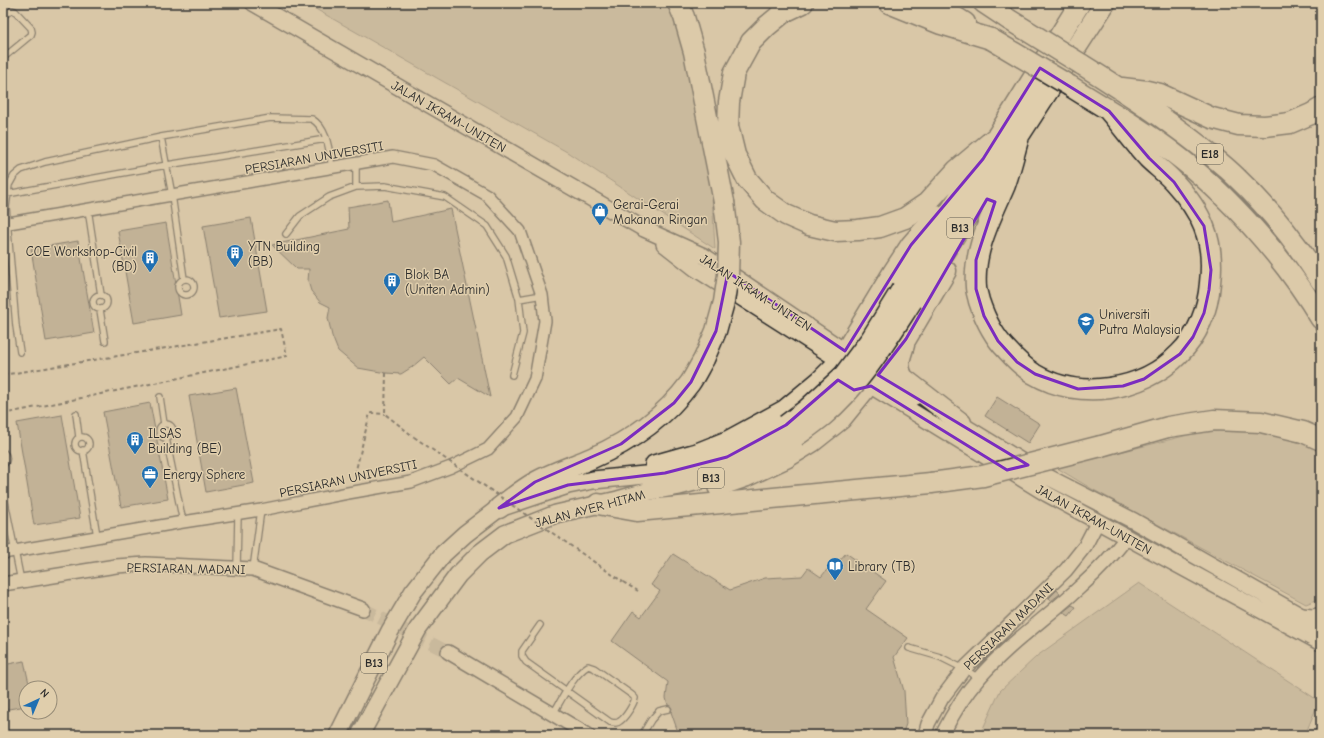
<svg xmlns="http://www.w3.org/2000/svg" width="1324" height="738" font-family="'Comic Neue',sans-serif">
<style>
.green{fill:#b9ab90;stroke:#726b5e}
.building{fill:#a69982;stroke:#2b2b2b}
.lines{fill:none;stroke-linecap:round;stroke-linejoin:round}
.tertiary-tunnel{stroke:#b6a88e;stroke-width:13;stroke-dasharray:13 6;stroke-linecap:butt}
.service-casing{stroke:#2b2b2b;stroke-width:8}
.minor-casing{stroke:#2b2b2b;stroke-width:14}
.tertiary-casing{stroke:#2b2b2b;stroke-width:16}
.secondary-casing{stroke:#2b2b2b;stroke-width:18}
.primary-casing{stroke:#2b2b2b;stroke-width:20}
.motorway-casing{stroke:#2b2b2b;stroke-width:23}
.path{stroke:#2b2b2b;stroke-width:2;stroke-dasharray:4 3;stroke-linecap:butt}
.service{stroke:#e0ceac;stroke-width:5.5}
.minor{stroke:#e0ceac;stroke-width:11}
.tertiary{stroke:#e0ceac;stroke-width:13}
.secondary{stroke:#e0ceac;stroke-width:15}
.primary{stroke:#e0ceac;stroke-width:17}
.motorway{stroke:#e0ceac;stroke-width:20}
.motorway-bridge-casing{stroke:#2b2b2b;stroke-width:23;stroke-linecap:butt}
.path-bridge{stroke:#2b2b2b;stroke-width:2;stroke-dasharray:4 3;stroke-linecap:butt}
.motorway-bridge{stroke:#e0ceac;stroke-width:20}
.marked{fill:none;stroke:#7b2cbf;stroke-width:3;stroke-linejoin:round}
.labels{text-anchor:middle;stroke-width:3;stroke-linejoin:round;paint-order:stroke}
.shield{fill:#e0ceac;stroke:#615c52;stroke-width:1}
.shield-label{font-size:12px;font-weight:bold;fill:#2b2b2b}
.street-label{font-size:13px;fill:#2b2b2b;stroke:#e0ceac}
.poi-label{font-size:13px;fill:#2b2b2b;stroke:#e0ceac;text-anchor:start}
</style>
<rect width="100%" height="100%" fill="#d9c7a7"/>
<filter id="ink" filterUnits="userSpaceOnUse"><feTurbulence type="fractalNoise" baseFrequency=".025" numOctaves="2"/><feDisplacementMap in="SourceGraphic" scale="8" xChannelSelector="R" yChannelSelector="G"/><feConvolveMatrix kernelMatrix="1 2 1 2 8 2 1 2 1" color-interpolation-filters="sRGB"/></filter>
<g filter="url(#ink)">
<path class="green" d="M305 3H667L682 33 699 104 712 195 715 249 567 152Z
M1232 429 1288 434 1321 450V598L1306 604 1092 489 1057 468 1188 435Z
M1139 583 1319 701 1305 735H980L1000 691 1037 656Z"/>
<path class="building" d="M388 200 391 222 451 209 490 397 458 378 451 384 424 357 412 367 401 374 386 373 358 368 338 351 332 336 328 318 330 307 320 302 311 291 308 281 309 269H297L272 245 349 229 348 207Z
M251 218 267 311 219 318 203 226Z
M166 223 181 315 134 323 118 231Z
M78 241 94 333 46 341 31 249Z
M236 388 254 483 206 492 189 396Z
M997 397 1040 424 1028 443 985 416Z
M150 403 168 499 121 507 103 412Z
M62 415 80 518 34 525 17 423Z
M846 553 886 581 866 609 908 638 894 657 904 691 906 724 902 735H679L671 712 672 708 668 705 666 698 668 682 612 641 633 611 641 617 660 591 651 585 673 554 730 590 765 578 802 576 808 568 821 577 835 560 838 562Z
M1057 590 1060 594 1051 601 1049 598Z
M1072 605 1076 607 1069 616 1063 612Z
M24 661 30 688H26V706L3 710V665Z"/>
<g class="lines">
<path class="tertiary-tunnel" d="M363 609 448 652"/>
<defs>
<path id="service" d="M3 16 12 10 15 11 31 28 32 32 31 35 3 58
M161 137 271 118 312 119C328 129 329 150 332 168
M356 164V187L385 186 445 197 487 226 506 256 519 299 523 333 512 375
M7 194 167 165 326 139
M88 209 101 295
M286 234 300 216 329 197 356 187
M178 287a8 8 0 1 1 16 0a8 8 0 1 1-16 0Z
M93 302a7 7 0 1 1 14 0a7 7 0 1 1-14 0Z
M519 299 542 295
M100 310 105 341
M20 352 16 326 6 207 9 185 14 176 21 170 45 162 161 137 172 195 184 279
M160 397 164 424
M76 414 79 437
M159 431a7 7 0 1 1 14 0a7 7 0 1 1-14 0Z
M75 444a7 7 0 1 1 14 0a7 7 0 1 1-14 0Z
M166 438 183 522
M83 450 97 536
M3 452C7 455 8 461 3 465
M3 492 21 581
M237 568 238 514
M253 569 261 510
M540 625 522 651V656L526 662 610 722C614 723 617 724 620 721 625 718 634 704 635 698L632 695 594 668 588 666C573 675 562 699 553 714
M909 648 940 657 964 669 979 678
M642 735 651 720 659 711 668 709"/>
<path id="minor" d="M3 224 393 157 434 165 487 195 520 231 542 295 545 321 535 379 517 417 488 449 451 467 411 482 348 493 261 510 183 522 3 553
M1301 614 1313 615 1321 613"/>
<path id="tertiary" d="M3 584 116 566 146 564 253 569 363 609
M448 652 588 735
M925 735 928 724 942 698 964 669 1066 570 1085 546 1098 521
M942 735C952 715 964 695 979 678 1008 644 1048 617 1081 586 1098 571 1113 555 1127 537"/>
<path id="secondary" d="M253 3 644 229 704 256 843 350
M664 244 696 269 837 359
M880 376 915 397
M871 386 1047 494 1321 643
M951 418 1044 475 1134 521 1321 627"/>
<path id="primary" d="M654 464 697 452 727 440 784 409 819 380 836 363
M717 488 746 478 787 459 813 443 842 420 868 388
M338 735 390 631 413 592 443 554 465 534 499 508 568 485 593 480 665 473 699 466 727 457 759 442 786 425
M360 735 418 629 458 575 480 553 505 534 556 514 618 500 650 491 679 486 710 478 738 468 764 456 796 436"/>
<path id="motorway" d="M678 3 684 17 694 52 724 202
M803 3 784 12 767 26 751 42 734 73 729 102 728 126 735 155 747 179 765 200 786 215 809 225 835 231 858 230 880 227 905 218 927 203 957 170 1000 134
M889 3 941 24 991 39
M933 3 965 23
M984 3 1008 19
M1081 64C1126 92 1170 121 1211 155 1219 162 1228 169 1236 177 1269 208 1297 243 1321 281
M1070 86C1104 108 1140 127 1172 152 1227 193 1286 260 1321 319
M1122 88 1147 91 1160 94 1212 118 1239 125 1265 126 1290 123 1311 114 1321 108
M1020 133C1015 150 1011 168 1005 185 991 218 973 250 976 287 976 291 978 296 979 301 985 319 993 336 1007 350 1015 359 1023 367 1034 374 1079 401 1143 391 1179 354 1198 336 1208 309 1210 283 1212 265 1211 244 1204 227 1198 211 1185 194 1174 182 1166 173 1156 166 1148 158 1134 143 1122 126 1109 111
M902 289 1080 3
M912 301 1105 3
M904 345C900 358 896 365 903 378L961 423
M848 347 894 271 911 245 936 216
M881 371 906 339 946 271
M1101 446 1168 427 1214 420 1261 422 1303 432 1321 440
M598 504 637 511 931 483
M499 508C511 499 523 489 536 482 554 472 574 466 592 458 631 441 665 417 690 383 695 376 699 367 704 359"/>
</defs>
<use href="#service" class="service-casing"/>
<use href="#minor" class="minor-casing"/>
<use href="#tertiary" class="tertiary-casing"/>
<use href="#secondary" class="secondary-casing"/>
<use href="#primary" class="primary-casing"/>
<use href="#motorway" class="motorway-casing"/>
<path class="path" d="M386 373 385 414 414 437
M3 375 281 329 287 356 3 414
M355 474 370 413 385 414
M623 582 638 591"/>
<use href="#service" class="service"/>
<use href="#minor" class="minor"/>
<use href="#tertiary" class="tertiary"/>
<use href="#secondary" class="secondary"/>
<use href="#primary" class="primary"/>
<use href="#motorway" class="motorway"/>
<defs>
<path id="motorway-bridge" d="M1008 19 1081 64
M991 39 1070 86
M704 359 716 331 724 302 728 275 729 242 724 202
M786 425 806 410 844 375 871 339 902 289
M796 436C805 430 814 423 823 416 860 385 886 341 912 301
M931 483 983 476 1101 446"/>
</defs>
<use href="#motorway-bridge" class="motorway-bridge-casing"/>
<path class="path-bridge" d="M414 437 623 582"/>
<use href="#motorway-bridge" class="motorway-bridge"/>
</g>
</g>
<path d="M0 0H1324V738H0ZM1040 68 1109 111 1149 158 1174 182 1204 226 1211 270 1209 290 1204 313 1193 337 1180 354 1144 379 1123 386 1078 389 1035 374 1017 362 998 341 984 316 976 289V260L995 202 987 199 906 339 878 375 1028 465 1007 470 871 386 854 390 838 380 786 425 727 457 665 473 568 485 499 508 535 482 621 444 674 403 691 382 716 331 728 272 845 351 911 245 983 159Z" fill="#d9c7a7" fill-opacity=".55" fill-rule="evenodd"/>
<path class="marked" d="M1040 68 1109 111 1149 158 1174 182 1204 226 1211 270 1209 290 1204 313 1193 337 1180 354 1144 379 1123 386 1078 389 1035 374 1017 362 998 341 984 316 976 289V260L995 202 987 199 906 339 878 375 1028 465 1007 470 871 386 854 390 838 380 786 425 727 457 665 473 568 485 499 508 535 482 621 444 674 403 691 382 716 331 728 272 845 351 911 245 983 159Z"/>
<defs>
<symbol id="shop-pin" viewBox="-11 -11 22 30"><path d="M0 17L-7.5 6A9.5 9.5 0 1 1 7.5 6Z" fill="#1f6fb2" stroke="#e0ceac"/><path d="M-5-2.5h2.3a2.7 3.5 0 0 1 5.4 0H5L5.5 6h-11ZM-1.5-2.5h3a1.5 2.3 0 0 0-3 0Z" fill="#fff"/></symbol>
<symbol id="building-pin" viewBox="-11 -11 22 30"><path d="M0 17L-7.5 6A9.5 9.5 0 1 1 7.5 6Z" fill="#1f6fb2" stroke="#e0ceac"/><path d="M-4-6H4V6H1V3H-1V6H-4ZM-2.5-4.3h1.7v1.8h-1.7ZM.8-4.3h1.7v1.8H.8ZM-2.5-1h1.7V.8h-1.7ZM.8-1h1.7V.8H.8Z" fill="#fff"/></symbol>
<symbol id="university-pin" viewBox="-11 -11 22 30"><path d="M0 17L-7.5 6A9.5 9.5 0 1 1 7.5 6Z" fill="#1f6fb2" stroke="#e0ceac"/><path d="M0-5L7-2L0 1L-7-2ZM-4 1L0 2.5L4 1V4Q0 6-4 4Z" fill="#fff"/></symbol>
<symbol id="office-pin" viewBox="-11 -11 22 30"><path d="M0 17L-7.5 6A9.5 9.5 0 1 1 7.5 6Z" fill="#1f6fb2" stroke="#e0ceac"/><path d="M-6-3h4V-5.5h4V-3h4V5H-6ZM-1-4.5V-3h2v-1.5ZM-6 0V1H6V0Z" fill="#fff"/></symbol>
<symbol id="library-pin" viewBox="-11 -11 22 30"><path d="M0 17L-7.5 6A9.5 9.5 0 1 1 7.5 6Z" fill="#1f6fb2" stroke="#e0ceac"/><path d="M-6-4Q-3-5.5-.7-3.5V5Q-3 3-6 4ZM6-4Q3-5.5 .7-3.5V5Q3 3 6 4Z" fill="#fff"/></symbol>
</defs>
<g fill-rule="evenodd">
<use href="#shop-pin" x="590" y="201" width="20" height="27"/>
<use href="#building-pin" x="225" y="243" width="20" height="27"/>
<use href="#building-pin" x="140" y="248" width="20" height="27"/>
<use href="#building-pin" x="382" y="271" width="20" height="27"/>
<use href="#university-pin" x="1076" y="311" width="20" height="27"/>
<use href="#building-pin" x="125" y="430" width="20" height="27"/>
<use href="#office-pin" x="140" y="464" width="20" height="27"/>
<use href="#library-pin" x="825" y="556" width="20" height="27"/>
</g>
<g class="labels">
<g class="shield">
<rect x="1197" y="144" width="26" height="20" rx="3"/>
<rect x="947" y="218" width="26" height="20" rx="3"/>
<rect x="698" y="468" width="26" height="20" rx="3"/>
<rect x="361" y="653" width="26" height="20" rx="3"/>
</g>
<g class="shield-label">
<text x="1210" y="158">E18</text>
<text x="960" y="232">B13</text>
<text x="711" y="482">B13</text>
<text x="374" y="667">B13</text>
</g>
<g class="street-label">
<text transform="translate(449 116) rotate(30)" y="5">JALAN IKRAM-UNITEN</text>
<text transform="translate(314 157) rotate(-10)" y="5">PERSIARAN UNIVERSITI</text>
<text transform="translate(756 292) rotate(33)" y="5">JALAN IKRAM-UNITEN</text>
<text transform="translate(348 478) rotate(-12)" y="5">PERSIARAN UNIVERSITI</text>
<text transform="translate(590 508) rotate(-15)" y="5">JALAN AYER HITAM</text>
<text transform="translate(1094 519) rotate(29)" y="5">JALAN IKRAM-UNITEN</text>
<text transform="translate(186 568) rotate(1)" y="5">PERSIARAN MADANI</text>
<text transform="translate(1008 626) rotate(-44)" y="5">PERSIARAN MADANI</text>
</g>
<g class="poi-label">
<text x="613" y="209">Gerai-Gerai<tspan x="613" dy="15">Makanan Ringan</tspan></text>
<text x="248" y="251">YTN Building<tspan x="248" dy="15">(BB)</tspan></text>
<text x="137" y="256" text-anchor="end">COE Workshop-Civil<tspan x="137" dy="15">(BD)</tspan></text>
<text x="405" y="279">Blok BA<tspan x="405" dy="15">(Uniten Admin)</tspan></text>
<text x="1099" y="319">Universiti<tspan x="1099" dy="15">Putra Malaysia</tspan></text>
<text x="148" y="438">ILSAS<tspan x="148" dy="15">Building (BE)</tspan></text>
<text x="163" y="479">Energy Sphere</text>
<text x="848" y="571">Library (TB)</text>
</g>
</g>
<rect width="1324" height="738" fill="none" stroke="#e0ceac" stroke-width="16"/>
<rect x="8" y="8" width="1308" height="722" fill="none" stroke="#2b2b2b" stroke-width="1.5" filter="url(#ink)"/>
<g transform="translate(38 700) rotate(44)"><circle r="19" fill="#e0ceac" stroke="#988d78"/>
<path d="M0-3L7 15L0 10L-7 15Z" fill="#1f6fb2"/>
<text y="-6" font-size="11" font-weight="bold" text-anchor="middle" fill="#2b2b2b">N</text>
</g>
</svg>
